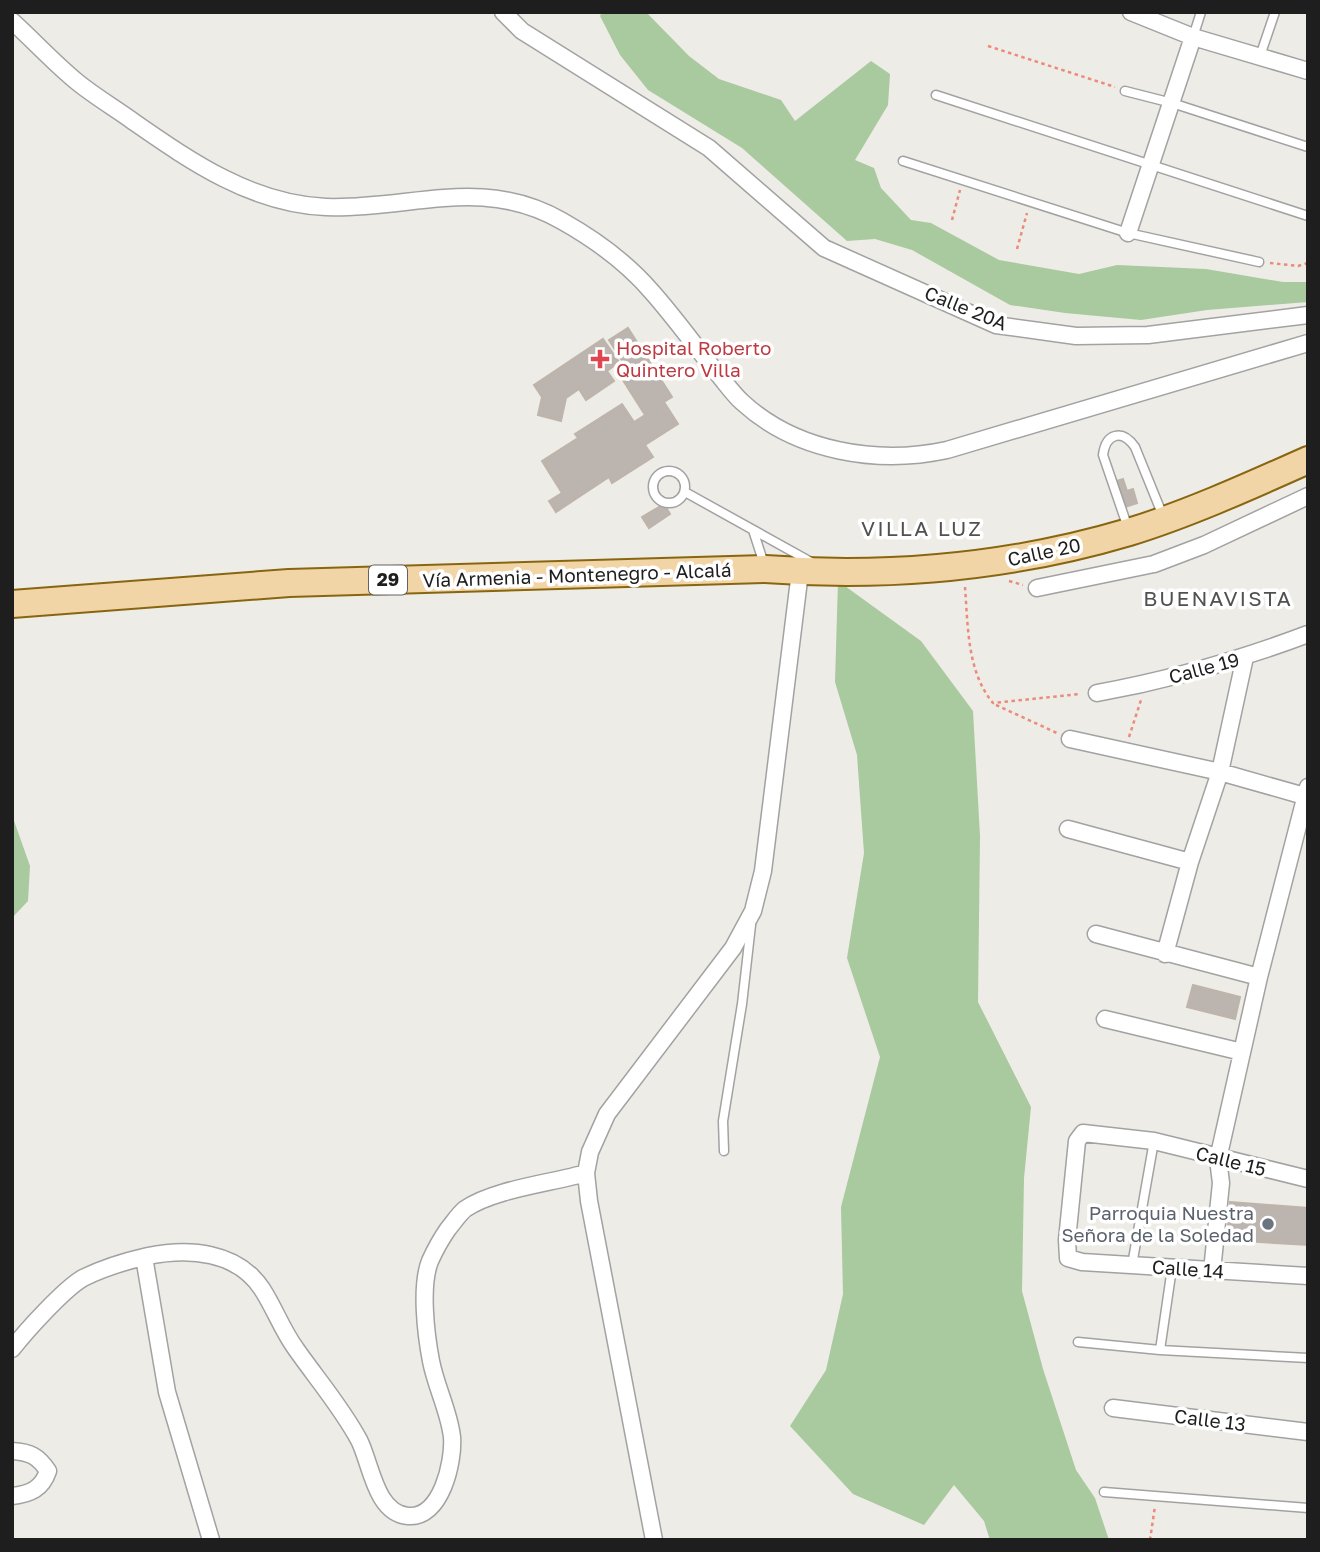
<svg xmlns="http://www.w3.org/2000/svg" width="1320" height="1552" font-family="'Golos Text',sans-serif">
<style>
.forest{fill:#a9c99f}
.building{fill:#bbb4af;stroke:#beb4aa;stroke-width:2}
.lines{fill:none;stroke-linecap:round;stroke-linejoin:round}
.service-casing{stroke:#a2a2a2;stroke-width:11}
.minor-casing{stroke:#a2a2a2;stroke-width:19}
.primary-casing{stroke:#886610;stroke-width:30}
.path{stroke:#eb8b7a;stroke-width:2.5;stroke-dasharray:3.5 3.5;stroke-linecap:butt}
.service{stroke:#fff;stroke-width:8}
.minor{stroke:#fff;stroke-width:16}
.primary{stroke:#f2d5a7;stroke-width:26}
.health-dot{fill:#e0444e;stroke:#fff;stroke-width:2.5}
.worship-dot{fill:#6b7280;stroke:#fff;stroke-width:2.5}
.labels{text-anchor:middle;stroke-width:7;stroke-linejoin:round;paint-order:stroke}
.shield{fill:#fff;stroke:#626262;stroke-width:2}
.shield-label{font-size:18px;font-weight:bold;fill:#1e1e1e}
.street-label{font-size:19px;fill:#1e1e1e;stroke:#fff}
.health-label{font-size:19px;fill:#be3a42;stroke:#fff;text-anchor:start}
.worship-label{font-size:19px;fill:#5b616d;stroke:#fff;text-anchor:end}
.neighbourhood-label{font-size:21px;letter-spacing:2px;fill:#515151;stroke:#fff}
</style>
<rect width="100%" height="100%" fill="#eeece6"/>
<path class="forest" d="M602 12H646L689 56 719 79 781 100 795 121 871 61 890 74 888 105 855 160 874 168 881 188 911 220 931 223 999 260 1079 274 1117 265 1206 269 1283 282H1308V302L1207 310 1141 320 1065 313 1010 305 912 250 875 239 847 241 742 148 648 90 620 55 600 16Z
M838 581 921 641 973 711 980 836 978 1002 1031 1107 1024 1178 1022 1291 1043 1369 1076 1470 1095 1498 1109 1540H990L984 1521 954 1485 924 1525 853 1494 790 1426 826 1370 843 1294 841 1207 880 1057 847 958 864 853 857 755 835 682Z
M12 815 30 866 28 901 12 918Z"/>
<path class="building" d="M628 328 672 397 664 402 678 424 645 445 653 457 612 483 609 477 556 512 549 501 562 493 542 461 578 438 575 434 622 404 634 422 645 415 621 377 629 372 609 340Z
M603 339 619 362 607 371 614 381 586 400 579 389 566 398 561 421 538 415 542 397 534 385Z
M1123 479 1127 491 1133 489 1137 503 1125 507 1117 481Z
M664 504 670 514 649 528 642 517Z
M1193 985 1240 997 1235 1019 1187 1007Z
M1230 1202 1308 1208V1245L1227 1240Z"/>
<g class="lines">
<defs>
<path id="service" d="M1193 37 1201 12
M1260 56 1275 12
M1125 91 1172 103 1308 147
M936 95 1308 216
M903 161 1128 233 1259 262
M653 487a16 16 0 1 1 32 0a16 16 0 1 1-32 0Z
M685 492 811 562
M1128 528 1103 455C1106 433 1122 429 1135 447L1163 516
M753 530 764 564
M724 1151 723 1121 742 1004 751 925
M1132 1265 1154 1141
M1078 1342 1160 1350 1308 1358
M1160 1350 1172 1268
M1104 1492 1308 1508"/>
<path id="minor" d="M503 12 522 31 709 148 824 248 996 325 1076 336 1148 335 1308 315
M1131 12 1193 37 1308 71
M12 21C34 41 54 63 76 81 94 96 115 108 134 122 193 163 253 204 326 207 410 210 482 175 562 221 594 239 628 264 652 292 675 318 695 346 717 373 725 382 733 394 742 402 796 452 878 465 947 450L1308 343
M1128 233 1193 37
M1037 588 1154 564 1204 545 1308 496
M1097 693C1169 680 1239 660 1308 634
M1070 739 1220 772 1308 797
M1068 829 1190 862
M1096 934 1259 977
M1165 954 1190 862 1220 772 1245 657
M1105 1019 1242 1052
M1308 1179 1154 1141 1083 1133 1077 1141 1067 1240 1068 1258 1082 1262 1308 1276
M144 1257 167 1392 211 1540
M1212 1271 1221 1183 1218 1159 1259 977 1308 787
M12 1349C26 1331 64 1289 83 1278 103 1268 126 1261 148 1256 189 1248 237 1251 262 1289 275 1309 282 1330 296 1349 317 1379 342 1408 359 1440 371 1463 375 1513 408 1516 441 1519 454 1462 452 1437 449 1411 436 1387 431 1361 426 1335 420 1286 430 1261 435 1250 441 1239 448 1229 453 1223 459 1214 465 1209 494 1189 552 1183 586 1173
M1113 1408 1308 1432
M12 1451C30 1452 38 1456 48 1471 42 1489 30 1494 12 1496
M654 1540 589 1201 586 1173 590 1152 607 1114 733 948 753 911 763 871 800 572"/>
<path id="primary" d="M12 604 289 583 765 569C889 578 1011 567 1129 532 1188 514 1252 485 1308 460"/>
</defs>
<use href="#service" class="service-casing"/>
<use href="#minor" class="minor-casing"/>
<use href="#primary" class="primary-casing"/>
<path class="path" d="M988 46 1115 87
M952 220 960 190
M1017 249 1027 213
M1270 263 1298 266 1308 263
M1009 581 1023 585
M965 587C968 626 967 672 993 703L1080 694
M996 705 1057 733
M1129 737 1141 700
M1150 1540 1155 1506"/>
<use href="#service" class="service"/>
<use href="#minor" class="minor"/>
<use href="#primary" class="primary"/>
</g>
<path class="health-dot" d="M596.5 348.5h7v7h7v7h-7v7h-7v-7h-7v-7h7z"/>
<circle class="worship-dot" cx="1268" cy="1224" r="7"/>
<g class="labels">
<rect class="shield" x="369" y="565.5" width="38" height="29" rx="5"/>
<g class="shield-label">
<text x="388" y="586">29</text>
</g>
<g class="street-label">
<text transform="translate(966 308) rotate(22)" y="7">Calle 20A</text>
<text transform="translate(1044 552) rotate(-12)" y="7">Calle 20</text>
<text transform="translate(577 575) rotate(-2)" y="7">Vía Armenia - Montenegro - Alcalá</text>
<text transform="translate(1204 668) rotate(-15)" y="7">Calle 19</text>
<text transform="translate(1231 1161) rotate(14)" y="7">Calle 15</text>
<text transform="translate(1188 1269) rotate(4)" y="7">Calle 14</text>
<text transform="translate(1210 1420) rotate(7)" y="7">Calle 13</text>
</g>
<g class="health-label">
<text x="616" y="355">Hospital Roberto<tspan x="616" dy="22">Quintero Villa</tspan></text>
</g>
<g class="worship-label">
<text x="1254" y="1220">Parroquia Nuestra<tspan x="1254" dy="22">Señora de la Soledad</tspan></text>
</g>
<g class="neighbourhood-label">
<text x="922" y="536">VILLA LUZ</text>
<text x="1218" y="606">BUENAVISTA</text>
</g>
</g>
<rect width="1320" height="1552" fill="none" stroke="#1e1e1e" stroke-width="28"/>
</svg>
